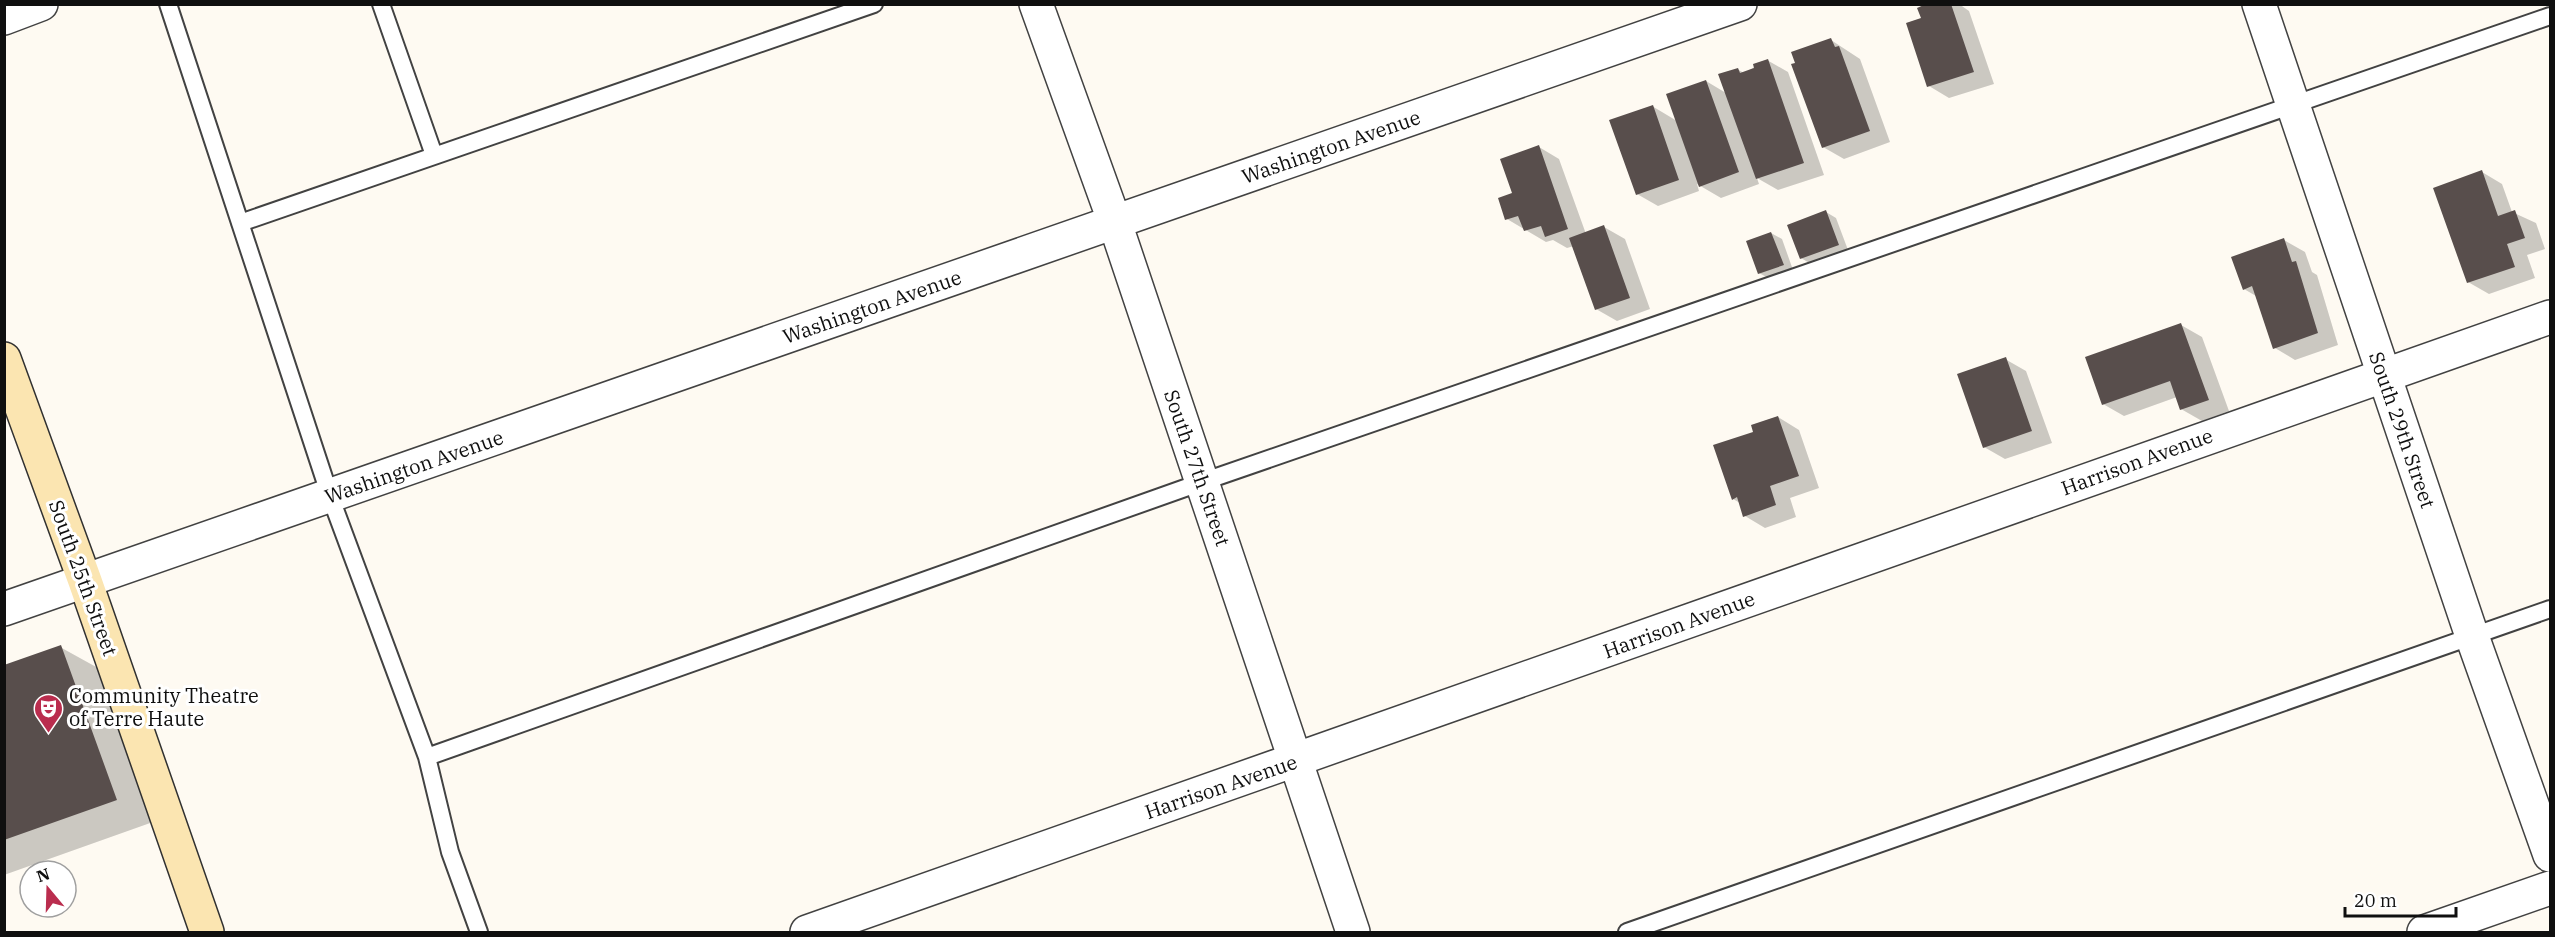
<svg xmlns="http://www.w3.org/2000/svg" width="2555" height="937" font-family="'IBM Plex Serif',serif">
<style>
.shadow{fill:#0003}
.building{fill:#584e4c}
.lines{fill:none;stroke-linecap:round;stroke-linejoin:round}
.lane-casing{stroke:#424242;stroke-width:20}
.street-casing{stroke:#424242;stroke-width:36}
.secondary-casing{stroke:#313131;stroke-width:36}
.lane{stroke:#fff;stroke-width:16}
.street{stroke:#fff;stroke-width:33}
.secondary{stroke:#fbe5b1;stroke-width:33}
.labels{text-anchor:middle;stroke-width:6;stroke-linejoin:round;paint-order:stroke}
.street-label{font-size:20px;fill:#0f0f0f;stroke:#fff}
.poi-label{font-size:20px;fill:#0f0f0f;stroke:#fff;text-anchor:start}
</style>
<rect width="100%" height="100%" fill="#fefaf2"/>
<path class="shadow" d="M1931 4H1959L1969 11 1994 84 1949 98 1929 86 1923 19Z
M1831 40 1860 59 1890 142 1844 159 1823 147 1797 64Z
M1767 60 1788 72 1824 175 1778 190 1757 178 1759 184 1721 198 1697 184 1699 191 1658 206 1637 194 1652 106 1677 121 1706 81 1726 93 1737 69 1744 73Z
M1539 147 1559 159 1586 234 1604 227 1625 239 1650 309 1617 321 1596 309 1574 246 1567 248 1553 240 1546 242 1507 219 1514 194Z
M2482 172 2502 184 2512 212 2536 223 2545 249 2527 255 2535 278 2489 294 2468 282Z
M1826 212 1836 218 1848 250 1811 264 1801 258Z
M1771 233 1782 239 1793 270 1770 279 1759 273Z
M2284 240 2305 252 2312 272 2317 275 2338 345 2295 360 2275 348 2256 296 2244 289Z
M2181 325 2202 337 2229 411 2202 421 2181 409 2177 397 2124 416 2103 404Z
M2005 359 2026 371 2052 443 2005 459 1984 447Z
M1778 417 1799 430 1819 488 1790 498 1796 517 1765 528 1745 516 1740 503 1733 499 1755 432Z
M60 647 98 668 153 822 4 875V667Z"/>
<path class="building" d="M1926 4H1951L1974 72 1927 87 1906 23 1921 18 1917 8Z
M1831 38 1835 47 1839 46 1870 131 1822 148 1791 64 1795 63 1791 52Z
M1768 59 1804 163 1756 179 1718 74 1738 68 1740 73 1754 68 1753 64Z
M1706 80 1739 172 1699 187 1666 94Z
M1653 105 1679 180 1636 195 1609 120Z
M1539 145 1568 229 1545 237 1541 226 1524 231 1518 216 1505 220 1498 198 1512 193 1500 159Z
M2482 170 2498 216 2515 210 2525 238 2507 244 2515 267 2467 283 2433 188Z
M1826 210 1839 245 1800 259 1787 225Z
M1604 225 1630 298 1595 310 1569 238Z
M1771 232 1784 265 1758 274 1746 241Z
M2284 238 2292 262 2296 261 2318 333 2273 349 2252 286 2243 290 2231 257Z
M2181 323 2209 400 2180 410 2170 381 2102 405 2085 357Z
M2006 357 2032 431 1983 448 1957 374Z
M1778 416 1799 476 1770 486 1776 505 1743 517 1737 497 1732 500 1713 445 1753 432 1751 425Z
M61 645 117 800 4 840V665Z"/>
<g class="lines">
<defs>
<path id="lane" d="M168 4 330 496 427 757 450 852 479 932
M381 4 434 155
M240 223 874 4
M427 757 1202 482 2550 16
M1627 932 2550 609"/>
<path id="street" d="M1036 4 1115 223 1353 932
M2259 4 2472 636 2550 855
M4 18 41 4
M4 609 1740 4
M807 932 2550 317
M2424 932 2550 888"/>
<path id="secondary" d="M4 359 85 581 207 932"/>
</defs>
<use href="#lane" class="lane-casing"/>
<use href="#street" class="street-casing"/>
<use href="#secondary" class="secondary-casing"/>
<use href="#lane" class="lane"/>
<use href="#street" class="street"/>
<use href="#secondary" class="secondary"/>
</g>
<defs>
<symbol id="theatre-pin" viewBox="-11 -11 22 30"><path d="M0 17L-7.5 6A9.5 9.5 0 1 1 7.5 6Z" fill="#ba2d4e" stroke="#fff"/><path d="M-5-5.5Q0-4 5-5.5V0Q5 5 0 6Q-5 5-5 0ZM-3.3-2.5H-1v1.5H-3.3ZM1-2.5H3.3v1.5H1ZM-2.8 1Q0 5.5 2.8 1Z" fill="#fff"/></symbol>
</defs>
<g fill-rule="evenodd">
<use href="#theatre-pin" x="32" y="692" width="33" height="45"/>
</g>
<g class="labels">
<g class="street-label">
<text transform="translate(1331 147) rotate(-19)" y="7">Washington Avenue</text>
<text transform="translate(872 307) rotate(-19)" y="7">Washington Avenue</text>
<text transform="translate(2402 430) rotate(71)" y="7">South 29th Street</text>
<text transform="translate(2137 462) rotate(-20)" y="7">Harrison Avenue</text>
<text transform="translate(414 467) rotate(-19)" y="7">Washington Avenue</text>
<text transform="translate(1197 468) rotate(71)" y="7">South 27th Street</text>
<text transform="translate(83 578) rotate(70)" y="7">South 25th Street</text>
<text transform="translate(1679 625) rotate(-20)" y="7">Harrison Avenue</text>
<text transform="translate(1221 787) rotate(-19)" y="7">Harrison Avenue</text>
</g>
<g class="poi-label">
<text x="69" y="703">Community Theatre<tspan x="69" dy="23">of Terre Haute</tspan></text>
</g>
</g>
<rect width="2555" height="937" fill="none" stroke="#0f0f0f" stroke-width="12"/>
<g transform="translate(48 889) rotate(341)"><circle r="28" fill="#ffffff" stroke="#9f9f9f" stroke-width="1.5"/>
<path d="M0-4.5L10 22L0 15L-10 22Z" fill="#ba2d4e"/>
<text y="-9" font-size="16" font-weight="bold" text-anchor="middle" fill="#0f0f0f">N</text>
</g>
<path d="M2345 907v9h111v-9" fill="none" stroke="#0f0f0f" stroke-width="3"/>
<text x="2354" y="907" font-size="18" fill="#0f0f0f" stroke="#ffffff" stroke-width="4.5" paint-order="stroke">20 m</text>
</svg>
